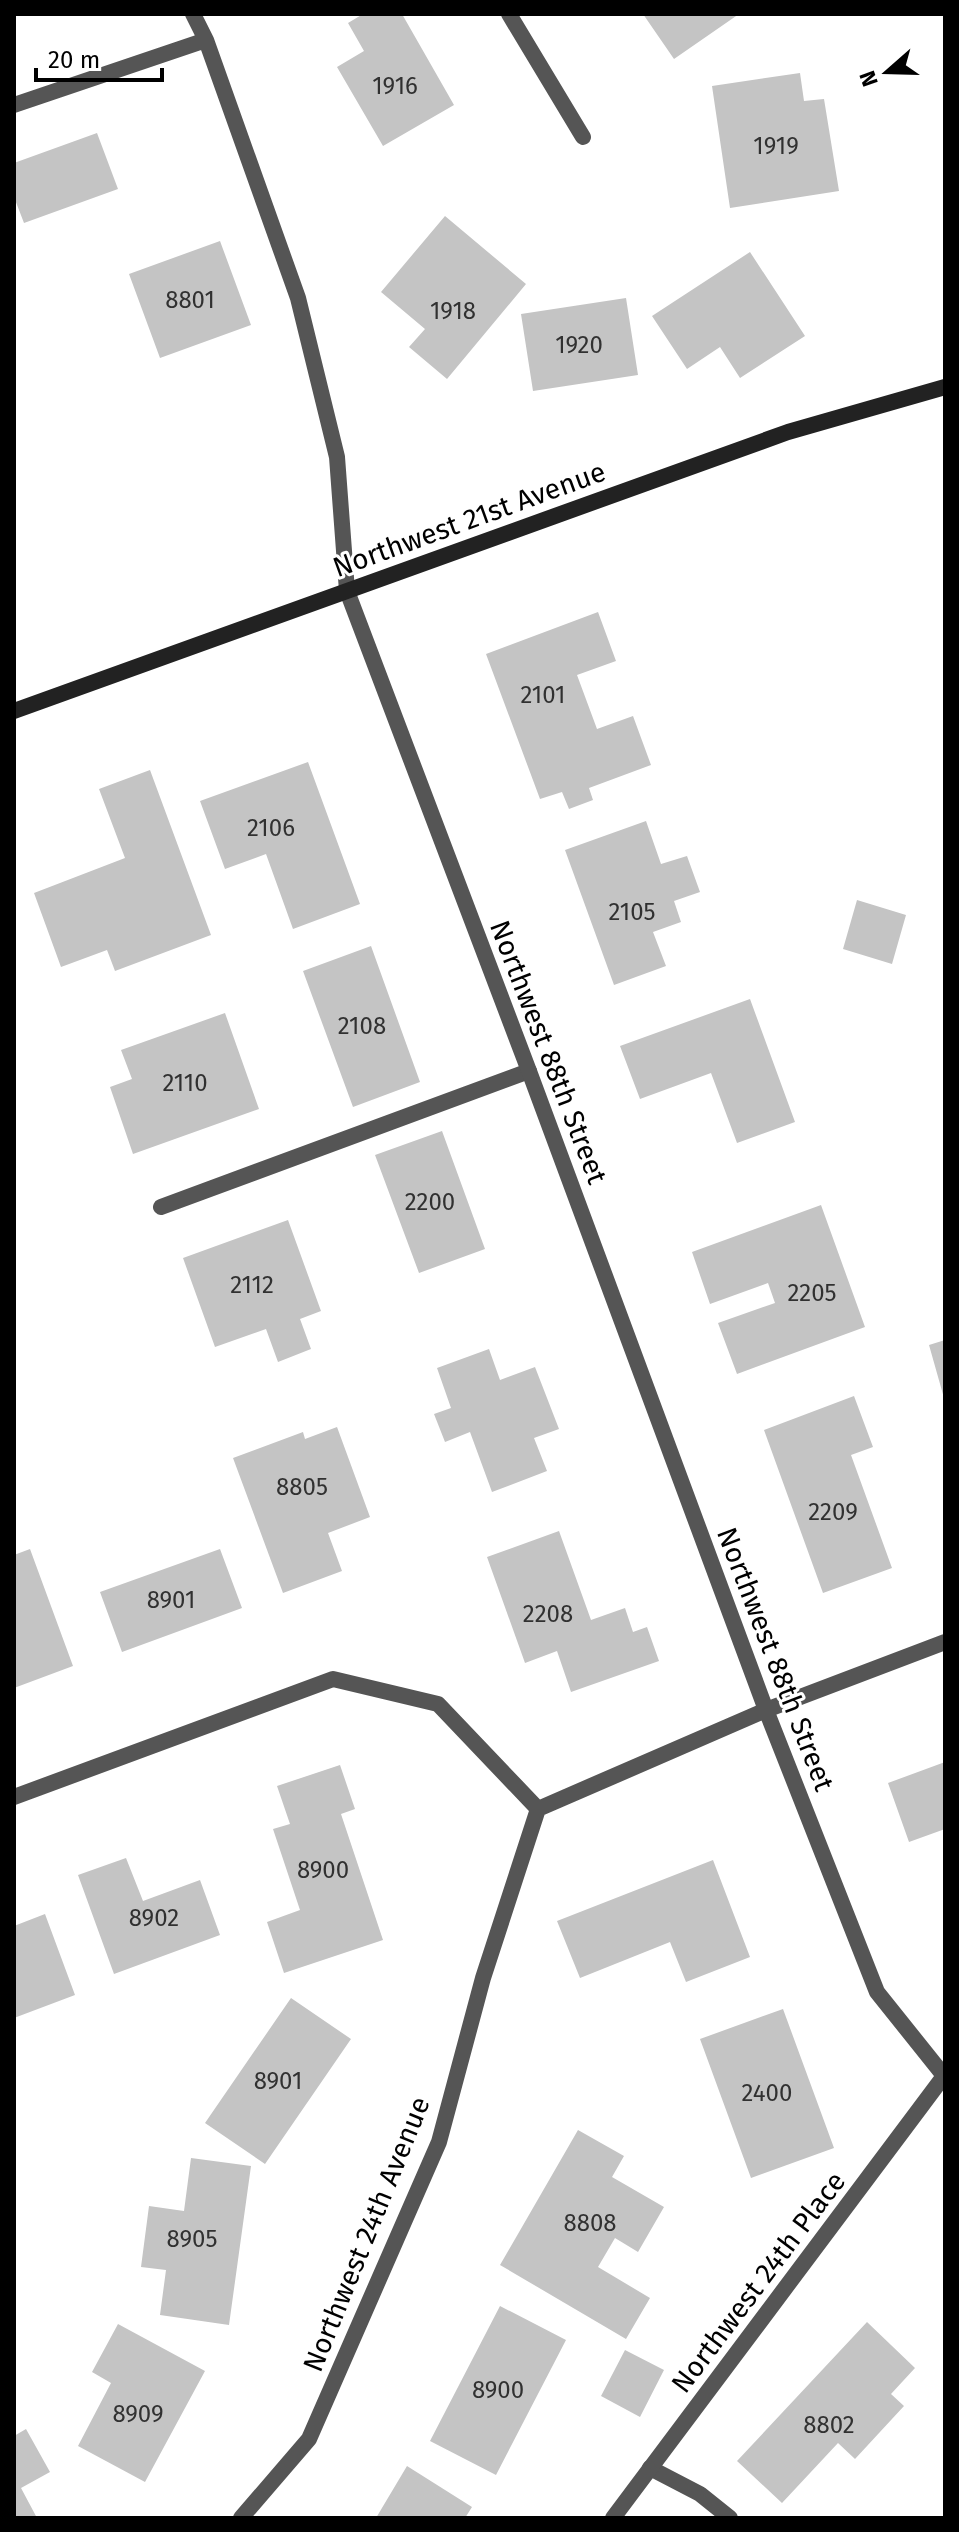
<svg xmlns="http://www.w3.org/2000/svg" width="959" height="2532" font-family="'Fira Sans',sans-serif">
<style>
.building{fill:#c4c4c4}
.lines{fill:none;stroke-linecap:round;stroke-linejoin:round}
.lane{stroke:#555;stroke-width:16}
.street{stroke:#555;stroke-width:16}
.secondary{stroke:#222;stroke-width:16}
.labels{text-anchor:middle;stroke-width:6;stroke-linejoin:round;paint-order:stroke}
.number-label{font-size:24px;fill:#313131}
.street-label{font-size:28px;fill:#000;stroke:#fff}
</style>
<rect width="100%" height="100%" fill="#fff"/>
<path class="building" d="M363 14H402L454 105 383 146 337 67 364 51 348 23Z
M643 14H739L674 59Z
M800 73 804 101 824 99 839 191 730 208 712 86Z
M97 133 118 189 24 223 14 197V163Z
M445 216 526 284 447 379 409 347 425 329 381 292Z
M220 241 251 325 160 358 129 274Z
M750 252 805 336 740 378 720 347 687 369 652 316Z
M626 298 638 375 533 391 521 314Z
M598 612 616 661 577 675 597 729 633 716 651 765 589 788 593 800 569 809 562 792 540 799 486 654Z
M308 762 360 904 293 929 266 854 225 869 200 801Z
M150 770 211 935 115 971 107 950 61 967 34 893 125 858 99 789Z
M646 821 661 864 687 856 700 892 674 901 681 922 653 932 666 966 614 985 565 850Z
M857 900 906 915 892 964 843 949Z
M371 946 420 1082 353 1107 303 971Z
M750 999 795 1122 737 1143 711 1073 640 1099 620 1046Z
M225 1013 259 1109 133 1154 110 1087 132 1079 121 1050Z
M442 1131 485 1249 419 1273 375 1155Z
M821 1205 865 1327 737 1374 718 1323 775 1303 768 1283 710 1304 692 1252Z
M288 1220 321 1311 300 1319 311 1349 278 1362 266 1329 215 1347 183 1258Z
M945 1340V1398H944L929 1345Z
M489 1349 500 1380 535 1367 559 1429 534 1438 547 1471 492 1492 470 1432 445 1442 434 1414 451 1408 437 1368Z
M854 1396 873 1447 851 1455 892 1568 823 1593 764 1430Z
M337 1427 370 1517 328 1533 342 1571 283 1593 233 1458 303 1432 305 1439Z
M559 1531 591 1620 625 1608 633 1632 647 1627 659 1661 571 1692 557 1651 525 1663 487 1557Z
M30 1549 73 1666 14 1688V1555Z
M220 1549 242 1608 122 1652 100 1592Z
M945 1762V1829L909 1842 888 1783Z
M340 1765 355 1809 341 1814 383 1940 284 1973 267 1922 300 1910 273 1829 290 1824 277 1786Z
M126 1858 143 1901 200 1880 220 1935 114 1974 78 1875Z
M713 1860 750 1957 686 1982 670 1942 580 1978 557 1921Z
M45 1914 75 1995 14 2018V1926Z
M291 1998 351 2039 265 2164 205 2123Z
M783 2009 834 2148 751 2178 700 2039Z
M578 2130 624 2156 612 2177 664 2207 638 2252 615 2238 598 2267 650 2298 626 2339 500 2265Z
M191 2158 251 2166 229 2325 160 2315 166 2270 141 2267 149 2206 184 2211Z
M500 2306 566 2340 496 2475 430 2441Z
M867 2322 915 2368 891 2394 904 2406 855 2459 838 2443 782 2503 737 2461Z
M118 2324 205 2371 145 2482 78 2446 111 2383 92 2372Z
M625 2350 664 2370 640 2417 601 2396Z
M26 2429 50 2472 21 2488 37 2518H14V2436Z
M407 2466 472 2507 465 2518H376Z"/>
<g class="lines">
<path class="lane" d="M161 1207 529 1071
M650 2468 700 2494 730 2518"/>
<path class="street" d="M193 14 206 40 298 298 337 457 347 591 529 1071 766 1710 877 1992 945 2077
M509 14 583 137
M14 105 206 40
M14 1797 333 1679 438 1704 538 1809
M538 1809 766 1710 945 1642
M241 2518 309 2439 439 2142 483 1978 538 1809
M613 2518 944 2076"/>
<path class="secondary" d="M14 711 788 432 945 387"/>
</g>
<g class="labels">
<g class="number-label">
<text x="395" y="94">1916</text>
<text x="776" y="154">1919</text>
<text x="190" y="308">8801</text>
<text x="453" y="319">1918</text>
<text x="579" y="353">1920</text>
<text x="543" y="703">2101</text>
<text x="271" y="836">2106</text>
<text x="632" y="920">2105</text>
<text x="362" y="1034">2108</text>
<text x="185" y="1091">2110</text>
<text x="430" y="1210">2200</text>
<text x="252" y="1293">2112</text>
<text x="812" y="1301">2205</text>
<text x="302" y="1495">8805</text>
<text x="833" y="1520">2209</text>
<text x="171" y="1608">8901</text>
<text x="548" y="1622">2208</text>
<text x="323" y="1878">8900</text>
<text x="154" y="1926">8902</text>
<text x="278" y="2089">8901</text>
<text x="767" y="2101">2400</text>
<text x="590" y="2231">8808</text>
<text x="192" y="2247">8905</text>
<text x="498" y="2398">8900</text>
<text x="138" y="2422">8909</text>
<text x="829" y="2433">8802</text>
</g>
<g class="street-label">
<text transform="translate(469 519) rotate(-20)" y="10">Northwest 21st Avenue</text>
<text transform="translate(549 1052) rotate(69)" y="10">Northwest 88th Street</text>
<text transform="translate(776 1659) rotate(69)" y="10">Northwest 88th Street</text>
<text transform="translate(366 2234) rotate(-68)" y="10">Northwest 24th Avenue</text>
<text transform="translate(758 2282) rotate(-53)" y="10">Northwest 24th Place</text>
</g>
</g>
<rect width="959" height="2532" fill="none" stroke="#000000" stroke-width="32"/>
<g transform="translate(887 72) rotate(250)" stroke="#ffffff" stroke-width="6" paint-order="stroke">
<path d="M0-6L14 30L0 20L-14 30Z" fill="#000000"/>
<text y="-12" font-size="22" font-weight="bold" text-anchor="middle" fill="#000000">N</text>
</g>
<path d="M36 68v12h126v-12" fill="none" stroke="#000000" stroke-width="4"/>
<text x="48" y="68" font-size="24" fill="#000000" stroke="#ffffff" stroke-width="6" paint-order="stroke">20 m</text>
</svg>
